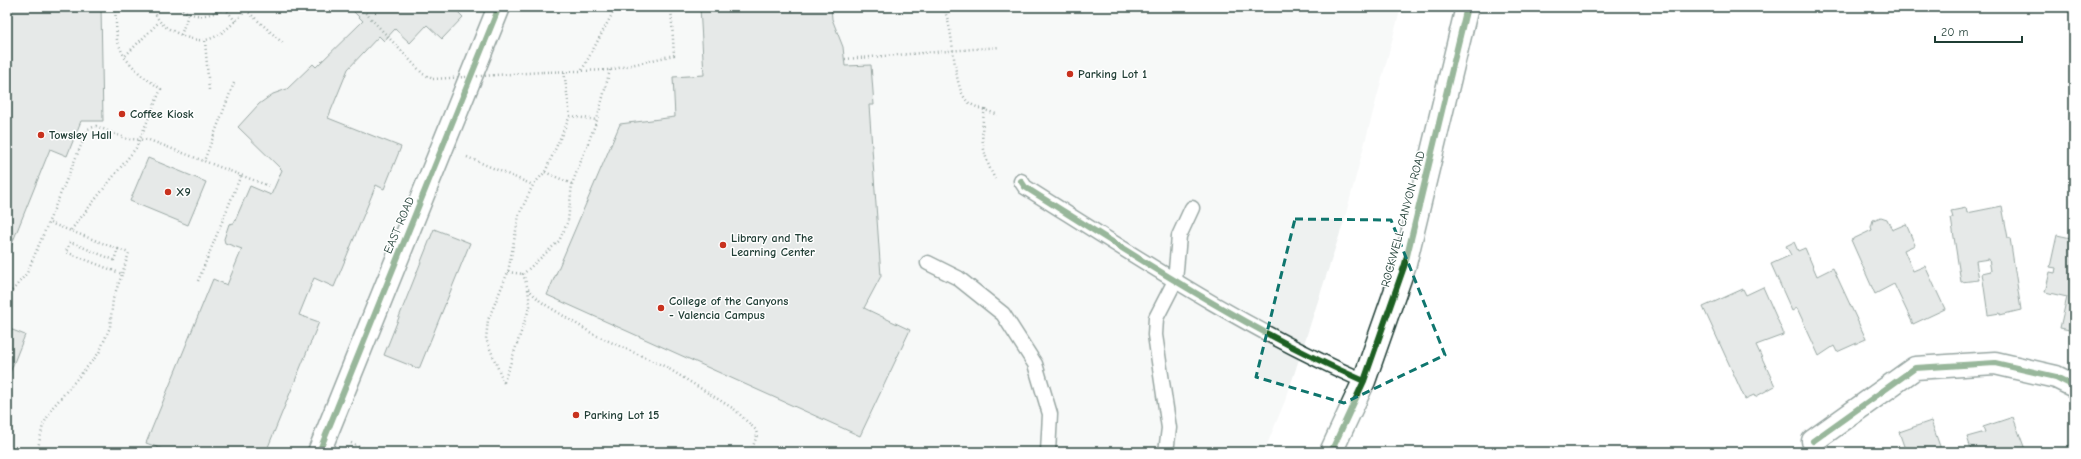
<svg xmlns="http://www.w3.org/2000/svg" width="2081" height="459" font-family="'Comic Neue',sans-serif">
<style>
.built{fill:#eef1f0}
.building{fill:#c7cfcc;stroke:#1f3d34}
.lines{fill:none;stroke-linecap:round;stroke-linejoin:round}
.service-casing{stroke:#1f3d34;stroke-width:17}
.minor-casing{stroke:#1f3d34;stroke-width:25}
.tertiary-casing{stroke:#1f3d34;stroke-width:25}
.path{stroke:#1f3d34;stroke-width:2.5;stroke-dasharray:1 3;stroke-linecap:butt}
.service{stroke:#fff;stroke-width:14}
.minor{stroke:#fff;stroke-width:22}
.tertiary{stroke:#fff;stroke-width:22}
.path-bridge{stroke:#1f3d34;stroke-width:2.5;stroke-dasharray:1 3;stroke-linecap:butt}
.cycleway-casing{stroke:#fff;stroke-width:8}
.cycleway{stroke:#1b5e20;stroke-width:6}
.marked{fill:none;stroke:#0f766e;stroke-width:3;stroke-dasharray:8 5;stroke-linejoin:round}
.poi-dot{fill:#c8321e;stroke:#fff;stroke-width:1.5}
.labels{text-anchor:middle;stroke-width:3;stroke-linejoin:round;paint-order:stroke}
.poi-label{font-size:12px;font-weight:bold;fill:#1f3d34;stroke:#fff;text-anchor:start}
.street-label{font-size:12px;fill:#1f3d34;stroke:#fff}
</style>
<rect width="100%" height="100%" fill="#fff"/>
<filter id="ink" filterUnits="userSpaceOnUse"><feTurbulence type="fractalNoise" baseFrequency=".025" numOctaves="2"/><feDisplacementMap in="SourceGraphic" scale="8" xChannelSelector="R" yChannelSelector="G"/><feConvolveMatrix kernelMatrix="1 2 1 2 8 2 1 2 1" color-interpolation-filters="sRGB"/></filter>
<g filter="url(#ink)">
<path class="built" d="M7 7H1401L1344 221 1287 396 1264 452H7Z"/>
<path class="building" d="M7 7H101L103 121H81L67 156 50 149 7 256Z
M349 7H453L463 17 442 39 427 25 410 43 395 29 384 41 379 36 348 69 328 118 401 147 384 189 376 185 334 287 314 278 299 315 319 322 266 452H161L162 449 146 443 213 279 227 285 242 249 225 243 224 239 229 224 234 223 250 186 271 195 282 170 238 127 259 104 273 94 287 89 313 64 316 67 363 21Z
M700 7H831L832 19 843 47 845 66 871 65 874 105H869L881 276 864 308 910 330 860 436 547 295 620 124 675 117 673 77 704 75Z
M148 158 206 182 188 225 130 201Z
M2002 206 2008 238H2010L2021 310 2000 315V313L1988 315 1982 273 1991 271 1989 259 1976 261 1979 280 1961 282 1951 218H1953L1951 211 1966 208 1967 213Z
M1881 217 1887 219 1892 230 1906 224 1915 245 1904 250 1913 271 1925 266 1945 309 1913 324 1894 284 1875 294 1851 240 1872 230 1871 227 1873 220Z
M434 229 470 243 419 369 384 355Z
M2074 230V331L2060 328 2067 297 2045 292 2050 272 2055 273 2056 268 2050 267 2057 235 2071 238Z
M1794 242 1798 251 1805 248 1817 276 1833 268 1866 339 1837 352 1834 346 1819 356 1797 308 1792 311 1771 264 1791 255 1786 246Z
M7 278 10 280 7 288Z
M1763 287 1783 332V335L1756 345 1775 386 1755 397 1754 395 1745 399 1703 307 1743 289 1746 295Z
M10 329 25 335 7 380V336Z
M2013 417 2026 452H1972L1967 437 1985 432 1983 427Z
M1931 421 1942 452H1906L1899 432Z"/>
<g class="lines">
<defs>
<path id="service" d="M1021 181 1025 187C1135 256 1245 329 1364 381
M928 263 958 278 1003 314 1035 364 1050 414 1048 452
M1166 452 1169 428 1155 335 1156 318 1175 281 1179 236 1192 208"/>
<path id="minor" d="M1813 441 1915 368 1995 363 2056 377 2074 386
M319 452 499 7"/>
<path id="tertiary" d="M1331 452 1364 381 1405 264 1467 7"/>
</defs>
<use href="#service" class="service-casing"/>
<use href="#minor" class="minor-casing"/>
<use href="#tertiary" class="tertiary-casing"/>
<path class="path" d="M115 7 117 40 124 57
M153 7C158 22 162 26 177 33 185 37 195 41 204 40 220 39 239 18 249 7
M179 7C193 19 210 17 226 7
M214 7 216 12
M360 7 423 74 433 79
M943 7C956 33 951 83 967 101 974 108 990 111 998 115
M225 8 236 22
M246 10 284 44
M181 35 188 15
M205 41 209 90
M845 59 1000 47
M582 70 616 7
M610 70 597 120 572 184 568 221 559 241 523 274 528 289 541 302 593 334 666 367 734 409 756 430 757 435 751 452
M543 72 610 70 674 55 671 7
M234 83 204 161 269 186
M985 109C979 135 983 156 995 179
M570 116 597 120
M467 157 533 185
M545 172 572 184
M71 230 136 148 161 89 141 75 124 57 159 22
M118 249 129 253 122 274
M508 272 523 274
M198 281 241 175
M7 297 27 273 88 129 96 126 127 139 149 140 204 161
M504 382 530 306 528 289
M504 383 486 339 488 320 508 272 519 215 533 185 545 172 570 116 564 71
M351 443 374 452
M37 452 43 425 53 407 99 353 110 327 113 299 122 274 66 252 70 242 114 260 118 249 50 223"/>
<use href="#service" class="service"/>
<use href="#minor" class="minor"/>
<use href="#tertiary" class="tertiary"/>
<path class="path-bridge" d="M433 79 543 72"/>
<defs>
<path id="cycleway" d="M1021 181 1025 187C1135 256 1245 329 1364 381
M1813 441 1915 368 1995 363 2056 377 2074 386
M319 452 499 7
M1331 452 1364 381 1405 264 1467 7"/>
</defs>
<use href="#cycleway" class="cycleway-casing"/>
<use href="#cycleway" class="cycleway"/>
</g>
</g>
<path d="M0 0H2081V459H0ZM1295 219 1391 220 1445 355 1344 403 1256 377Z" fill="#fff" fill-opacity=".55" fill-rule="evenodd"/>
<path class="marked" d="M1295 219 1391 220 1445 355 1344 403 1256 377Z"/>
<g class="poi-dot">
<circle cx="1070" cy="74" r="4"/>
<circle cx="122" cy="114" r="4"/>
<circle cx="41" cy="135" r="4"/>
<circle cx="168" cy="192" r="4"/>
<circle cx="723" cy="245" r="4"/>
<circle cx="661" cy="308" r="4"/>
<circle cx="576" cy="415" r="4"/>
</g>
<g class="labels">
<g class="poi-label">
<text x="1078" y="78">Parking Lot 1</text>
<text x="130" y="118">Coffee Kiosk</text>
<text x="49" y="139">Towsley Hall</text>
<text x="176" y="196">X9</text>
<text x="731" y="242">Library and The<tspan x="731" dy="14">Learning Center</tspan></text>
<text x="669" y="305">College of the Canyons<tspan x="669" dy="14">- Valencia Campus</tspan></text>
<text x="584" y="419">Parking Lot 15</text>
</g>
<g class="street-label">
<text transform="translate(1403 219) rotate(-75)" y="4">ROCKWELL CANYON ROAD</text>
<text transform="translate(399 225) rotate(-67)" y="4">EAST ROAD</text>
</g>
</g>
<rect width="2081" height="459" fill="none" stroke="#fff" stroke-width="24"/>
<rect x="12" y="12" width="2057" height="435" fill="none" stroke="#1f3d34" stroke-width="1.5" filter="url(#ink)"/>
<path d="M1935 36v6h87v-6" fill="none" stroke="#1f3d34" stroke-width="2"/>
<text x="1941" y="36" font-size="12" fill="#1f3d34" stroke="#ffffff" stroke-width="3" paint-order="stroke">20 m</text>
</svg>
